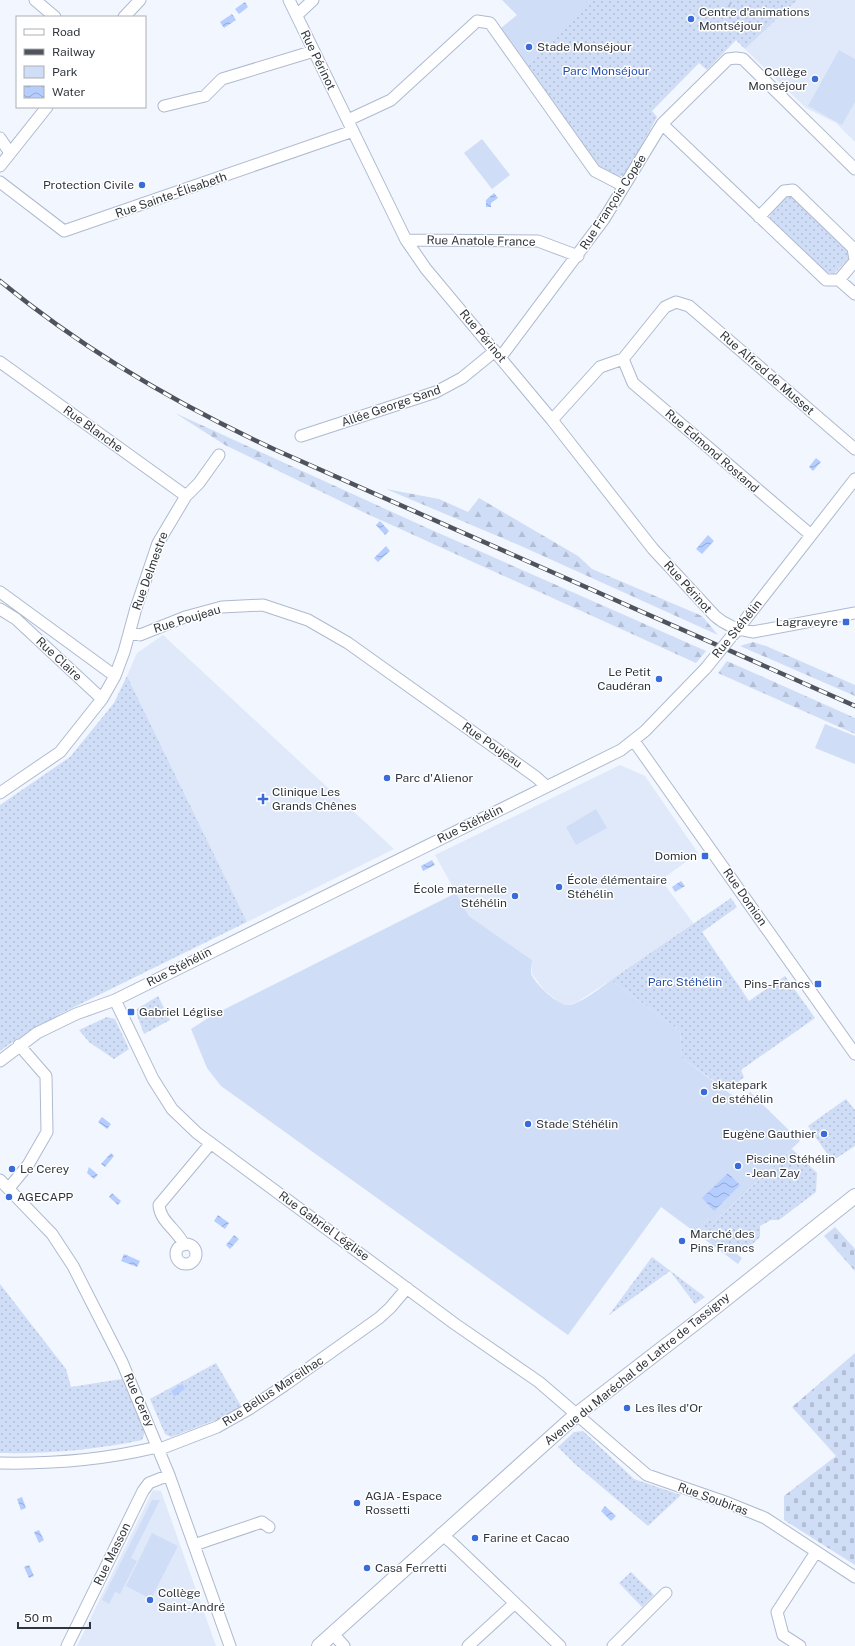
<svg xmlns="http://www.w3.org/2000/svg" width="855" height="1646" font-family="'Public Sans',sans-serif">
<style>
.built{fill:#e0e9fa}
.green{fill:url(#green-dots)}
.forest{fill:url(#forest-firs)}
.cemetery{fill:url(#cemetery-stones)}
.pitch{fill:#d0ddf6}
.water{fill:url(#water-waves)}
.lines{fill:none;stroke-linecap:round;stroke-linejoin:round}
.minor-casing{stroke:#afbacf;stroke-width:13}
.major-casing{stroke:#afbacf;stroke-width:16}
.minor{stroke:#fff;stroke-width:11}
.major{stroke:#fff;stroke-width:14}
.rail-casing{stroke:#4e535c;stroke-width:4.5}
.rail{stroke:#fff;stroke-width:3;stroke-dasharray:9;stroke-linecap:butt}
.minor-bridge-casing{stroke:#afbacf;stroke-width:13;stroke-linecap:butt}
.minor-bridge{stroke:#fff;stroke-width:11}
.poi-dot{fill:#3a6bdb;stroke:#fff;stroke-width:1.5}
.labels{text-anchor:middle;stroke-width:3;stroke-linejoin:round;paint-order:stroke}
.poi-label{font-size:12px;fill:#31363e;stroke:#fff;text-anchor:start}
.street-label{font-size:12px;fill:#31363e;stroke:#fff}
.park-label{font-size:12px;fill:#284faa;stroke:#fff}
</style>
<defs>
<pattern id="green-dots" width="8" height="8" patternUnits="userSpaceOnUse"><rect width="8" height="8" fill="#d0ddf6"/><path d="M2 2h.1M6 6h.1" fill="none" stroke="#b3bed4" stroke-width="1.8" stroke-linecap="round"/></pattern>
<pattern id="forest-firs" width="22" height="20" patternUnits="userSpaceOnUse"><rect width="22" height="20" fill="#d0ddf6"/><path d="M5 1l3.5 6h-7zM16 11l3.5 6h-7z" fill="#b3bed4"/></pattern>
<pattern id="cemetery-stones" width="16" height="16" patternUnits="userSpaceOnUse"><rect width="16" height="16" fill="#d0ddf6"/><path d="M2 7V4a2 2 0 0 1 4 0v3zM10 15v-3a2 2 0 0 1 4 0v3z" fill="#b3bed4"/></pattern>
<pattern id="water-waves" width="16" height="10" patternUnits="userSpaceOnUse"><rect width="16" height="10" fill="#b5ceff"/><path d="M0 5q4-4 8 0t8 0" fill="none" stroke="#94a8d0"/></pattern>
</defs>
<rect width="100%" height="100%" fill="#f1f6ff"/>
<path class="built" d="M797 0H855V142L836 123 806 108 745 49Z
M163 635 394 849 247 922 127 676 137 653Z
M620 765 645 776 698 853 661 880 694 924 611 980 577 1002 568 1005 560 1003 544 990 532 974V960L469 916 435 855Z
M153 1490 161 1491 216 1646H77Z"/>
<path class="green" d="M588 0H797L745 49 736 40 707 70 699 63 652 111 657 117 625 176H617L598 166 526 66Z
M785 196 794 197 848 248 849 258 834 274 825 272 769 219 772 211Z
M127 676 247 922 60 1014C41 1028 19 1036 0 1051V805L70 757 114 703Z
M731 898 737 907 702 932 749 1001 785 976 815 1018 741 1070 744 1077 728 1091 682 1058 680 1031 611 980Z
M158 996 170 1020 144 1034 137 1015V1009Z
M107 1017 115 1019 129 1049 114 1059 89 1042 79 1030Z
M846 1099 855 1110V1146L832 1161 808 1126Z
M792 1149 817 1173 816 1192 779 1220H771L760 1226V1237L747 1249H740L736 1253 701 1226 708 1219 713 1223Z
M652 1257 705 1297 695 1304 670 1271 609 1315Z
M0 1284 66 1369 71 1387 122 1379 145 1432 142 1440C95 1450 48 1454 0 1453Z
M216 1363 241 1406 221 1418 171 1437 165 1434 150 1399Z
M583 1431 634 1479 681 1495 648 1526 576 1465 558 1447 574 1432Z
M631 1572 654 1595 642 1607 619 1583Z"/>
<path class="forest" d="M718 0H733L726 14Z
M175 413 425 527 706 651 696 663 363 512 225 445Z
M386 489 439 499 468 512 479 498 578 556 592 569 702 616 718 635 521 546Z
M753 642 766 646 855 685V696L740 646Z
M727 661 855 718V734L718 673Z"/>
<path class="cemetery" d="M835 1227 855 1249V1271L824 1236Z
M855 1353V1565L784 1520V1496L836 1456 792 1407Z"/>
<path class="pitch" d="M502 0H589L526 66 501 28 517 15Z
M839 50 855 59V102L842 125 808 106Z
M482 139 510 175 492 189 464 153Z
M825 724 855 736V764L815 748Z
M596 809 607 828 576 845 566 827Z
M456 893 469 916 532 960C532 965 530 972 532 976 537 985 557 1005 568 1005 579 1005 602 987 611 980L680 1031 682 1058 740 1101 750 1092 800 1141 713 1223 708 1219 701 1226 742 1258 738 1264 661 1207 568 1335 221 1086 207 1068 191 1029 213 1015Z
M152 1500H160L131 1558 137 1561 120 1594 115 1592 109 1604 102 1600Z
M152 1533 178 1546 151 1599 126 1586Z"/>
<path class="water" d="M245 2 248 7 239 14 235 9Z
M232 14 236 20 224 28 220 22Z
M494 193 498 198 491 203V207H486V200Z
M816 458 821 462 813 471 809 467Z
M380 521 389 531 385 535 376 525Z
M708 535 714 541 702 554 696 549Z
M386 546 390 551 378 562 374 558Z
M432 860 435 865 423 871 421 866Z
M681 881 685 886 675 892 672 887Z
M102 1117 111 1124 107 1129 98 1122Z
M111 1153 114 1156 105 1167 101 1164Z
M89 1167 98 1175 94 1179 87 1173Z
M728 1173 740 1185 714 1211 702 1198Z
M112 1193 121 1201 118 1205 109 1197Z
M218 1215 229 1223 225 1229 214 1221Z
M234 1235 239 1239 230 1249 226 1245Z
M124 1254 140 1261 137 1267 121 1261Z
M182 1384 185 1389 174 1396 171 1391Z
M22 1497 26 1508 21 1510 17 1499Z
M605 1506 616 1516 611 1521 601 1511Z
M39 1530 44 1540 39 1543 34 1532Z
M29 1565 34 1576 29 1578 24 1567Z"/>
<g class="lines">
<defs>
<path id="minor" d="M35 0 55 17
M289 0 406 240 426 269 552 420 653 549 715 616C726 626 738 630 753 632L855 613
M297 15 313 0
M124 17 140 0
M164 106 205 96 222 79 314 51
M348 120 391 100 477 21 490 23 595 171 624 186
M662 124 826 280H839L855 294
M0 138 10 153
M0 166 47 107
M0 182 64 231 353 131
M759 217 784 191 793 190 853 248 855 260
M406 240 538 241 578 256
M839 280 855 261
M500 358 604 219 662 124 728 59 736 58 743 59 855 169
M623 359 633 383 811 535
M0 362 186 496
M552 420 600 367 623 359 665 307 676 302 689 306 855 449
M301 436 436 392 462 378 495 351
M0 592 115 676
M0 609 16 619 102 699
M130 633 140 635 185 617 222 607 263 605 308 620 348 643 536 777 546 786
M734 634 855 479
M634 741 855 1054
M0 793 60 752 102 699 115 676 124 652 136 608 158 543 186 496 199 483 219 455
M115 1000 153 1079 172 1109 197 1133 455 1324 539 1382 647 1475 728 1503 765 1518 855 1577
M0 1061 37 1033 76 1014 115 1000 621 750 645 731 706 668
M0 1180 52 1234 73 1266 122 1362 169 1475 230 1646
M9 1188 28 1165 47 1132 46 1076 19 1045
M176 1254a10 10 0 1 1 20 0a10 10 0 1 1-20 0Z
M184 1245C178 1230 160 1222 159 1205L211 1143
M0 1463C52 1464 102 1460 153 1448L160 1449 217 1427 249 1409 285 1385 379 1318 390 1308 407 1288
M441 1534 452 1543 560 1646
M194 1545 262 1522 269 1527
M333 1634 344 1646
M67 1646 143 1491 149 1483 169 1475
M468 1646 515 1603
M613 1646 666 1593
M800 1646 783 1635 777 1612 816 1552"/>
<path id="major" d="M319 1646 576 1415 703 1317 855 1196"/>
</defs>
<use href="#minor" class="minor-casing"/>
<use href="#major" class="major-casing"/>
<use href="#minor" class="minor"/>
<use href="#major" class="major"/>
<defs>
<path id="rail" d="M0 281C85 351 178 405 278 451L855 706"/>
</defs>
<use href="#rail" class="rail-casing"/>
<use href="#rail" class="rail"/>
<defs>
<path id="minor-bridge" d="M706 668 731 637"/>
</defs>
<use href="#minor-bridge" class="minor-bridge-casing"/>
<use href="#minor-bridge" class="minor-bridge"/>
</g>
<g class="poi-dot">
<circle cx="691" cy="19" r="4"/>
<circle cx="529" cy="47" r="4"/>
<circle cx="815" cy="79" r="4"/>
<circle cx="142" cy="185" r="4"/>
<rect x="842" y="618" width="8" height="8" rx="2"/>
<circle cx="659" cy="679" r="4"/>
<circle cx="387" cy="778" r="4"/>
<path d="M261 793h4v4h4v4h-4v4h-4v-4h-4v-4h4z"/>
<rect x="701" y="852" width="8" height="8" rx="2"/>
<circle cx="559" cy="887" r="4"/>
<circle cx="515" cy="896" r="4"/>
<rect x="814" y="980" width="8" height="8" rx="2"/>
<rect x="127" y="1008" width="8" height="8" rx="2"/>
<circle cx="704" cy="1092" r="4"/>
<circle cx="528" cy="1124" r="4"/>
<circle cx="824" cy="1134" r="4"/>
<circle cx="738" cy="1166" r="4"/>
<circle cx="12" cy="1169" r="4"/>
<circle cx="9" cy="1197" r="4"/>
<circle cx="682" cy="1241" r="4"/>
<circle cx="627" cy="1408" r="4"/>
<circle cx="357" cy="1503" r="4"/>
<circle cx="475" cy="1538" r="4"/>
<circle cx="367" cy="1568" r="4"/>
<circle cx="150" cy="1600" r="4"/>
</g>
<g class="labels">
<g class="poi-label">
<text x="699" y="16">Centre d'animations<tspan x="699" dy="14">Montséjour</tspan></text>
<text x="537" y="51">Stade Monséjour</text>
<text x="807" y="76" text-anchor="end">Collège<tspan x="807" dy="14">Monséjour</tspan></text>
<text x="134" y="189" text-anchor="end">Protection Civile</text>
<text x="838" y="626" text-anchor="end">Lagraveyre</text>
<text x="651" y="676" text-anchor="end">Le Petit<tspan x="651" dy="14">Caudéran</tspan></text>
<text x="395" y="782">Parc d'Alienor</text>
<text x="272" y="796">Clinique Les<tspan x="272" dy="14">Grands Chênes</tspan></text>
<text x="697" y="860" text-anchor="end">Domion</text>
<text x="567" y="884">École élémentaire<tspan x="567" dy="14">Stéhélin</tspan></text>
<text x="507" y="893" text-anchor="end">École maternelle<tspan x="507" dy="14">Stéhélin</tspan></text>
<text x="810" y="988" text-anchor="end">Pins-Francs</text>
<text x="139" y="1016">Gabriel Léglise</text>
<text x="712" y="1089">skatepark<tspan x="712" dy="14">de stéhélin</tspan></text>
<text x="536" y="1128">Stade Stéhélin</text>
<text x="816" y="1138" text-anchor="end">Eugène Gauthier</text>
<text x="746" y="1163">Piscine Stéhélin<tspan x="746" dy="14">- Jean Zay</tspan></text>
<text x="20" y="1173">Le Cerey</text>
<text x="17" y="1201">AGECAPP</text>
<text x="690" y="1238">Marché des<tspan x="690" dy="14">Pins Francs</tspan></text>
<text x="635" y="1412">Les îles d'Or</text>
<text x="365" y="1500">AGJA - Espace<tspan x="365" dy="14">Rossetti</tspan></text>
<text x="483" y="1542">Farine et Cacao</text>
<text x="375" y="1572">Casa Ferretti</text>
<text x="158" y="1597">Collège<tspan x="158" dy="14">Saint-André</tspan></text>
</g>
<g class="street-label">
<text transform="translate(318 60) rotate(64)" y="4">Rue Périnot</text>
<text transform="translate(171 195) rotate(-19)" y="4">Rue Sainte-Élisabeth</text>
<text transform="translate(613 202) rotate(-57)" y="4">Rue François Copée</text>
<text transform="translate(481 241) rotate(1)" y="4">Rue Anatole France</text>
<text transform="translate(483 336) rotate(50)" y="4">Rue Périnot</text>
<text transform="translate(767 373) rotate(41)" y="4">Rue Alfred de Musset</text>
<text transform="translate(391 406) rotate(-19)" y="4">Allée George Sand</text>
<text transform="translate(93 429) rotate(36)" y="4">Rue Blanche</text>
<text transform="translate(712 451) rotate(41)" y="4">Rue Edmond Rostand</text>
<text transform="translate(150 571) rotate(-70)" y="4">Rue Delmestre</text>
<text transform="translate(688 587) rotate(48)" y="4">Rue Périnot</text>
<text transform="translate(187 619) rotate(-17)" y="4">Rue Poujeau</text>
<text transform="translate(737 629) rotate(-51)" y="4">Rue Stéhélin</text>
<text transform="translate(59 659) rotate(43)" y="4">Rue Claire</text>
<text transform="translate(492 745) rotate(35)" y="4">Rue Poujeau</text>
<text transform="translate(470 824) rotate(-26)" y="4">Rue Stéhélin</text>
<text transform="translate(745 897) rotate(55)" y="4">Rue Domion</text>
<text transform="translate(179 967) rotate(-27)" y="4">Rue Stéhélin</text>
<text transform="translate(324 1226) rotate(36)" y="4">Rue Gabriel Léglise</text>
<text transform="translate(637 1369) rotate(-39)" y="4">Avenue du Maréchal de Lattre de Tassigny</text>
<text transform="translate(273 1391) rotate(-33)" y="4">Rue Bellus Mareilhac</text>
<text transform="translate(139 1400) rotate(66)" y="4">Rue Cerey</text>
<text transform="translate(713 1499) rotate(20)" y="4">Rue Soubiras</text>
<text transform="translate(112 1554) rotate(-64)" y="4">Rue Masson</text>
</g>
<g class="park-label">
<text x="606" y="75">Parc Monséjour</text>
<text x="685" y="986">Parc Stéhélin</text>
</g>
</g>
<rect x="16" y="16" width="130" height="92" fill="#ffffff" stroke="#adafb2"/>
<rect x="24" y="29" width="20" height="6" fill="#ffffff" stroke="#adafb2"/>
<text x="52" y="36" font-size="12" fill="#31363e">Road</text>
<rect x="24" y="49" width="20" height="6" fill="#4e535c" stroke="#adafb2"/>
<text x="52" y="56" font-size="12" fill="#31363e">Railway</text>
<rect x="24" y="66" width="20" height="12" fill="#d0ddf6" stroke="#adafb2"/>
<text x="52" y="76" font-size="12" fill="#31363e">Park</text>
<rect x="24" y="86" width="20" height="12" fill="url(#water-waves)" stroke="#adafb2"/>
<text x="52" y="96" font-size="12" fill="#31363e">Water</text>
<path d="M18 1622v6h72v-6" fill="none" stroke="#31363e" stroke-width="2"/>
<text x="24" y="1622" font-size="12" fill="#31363e" stroke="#ffffff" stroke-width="3" paint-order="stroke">50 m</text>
</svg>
